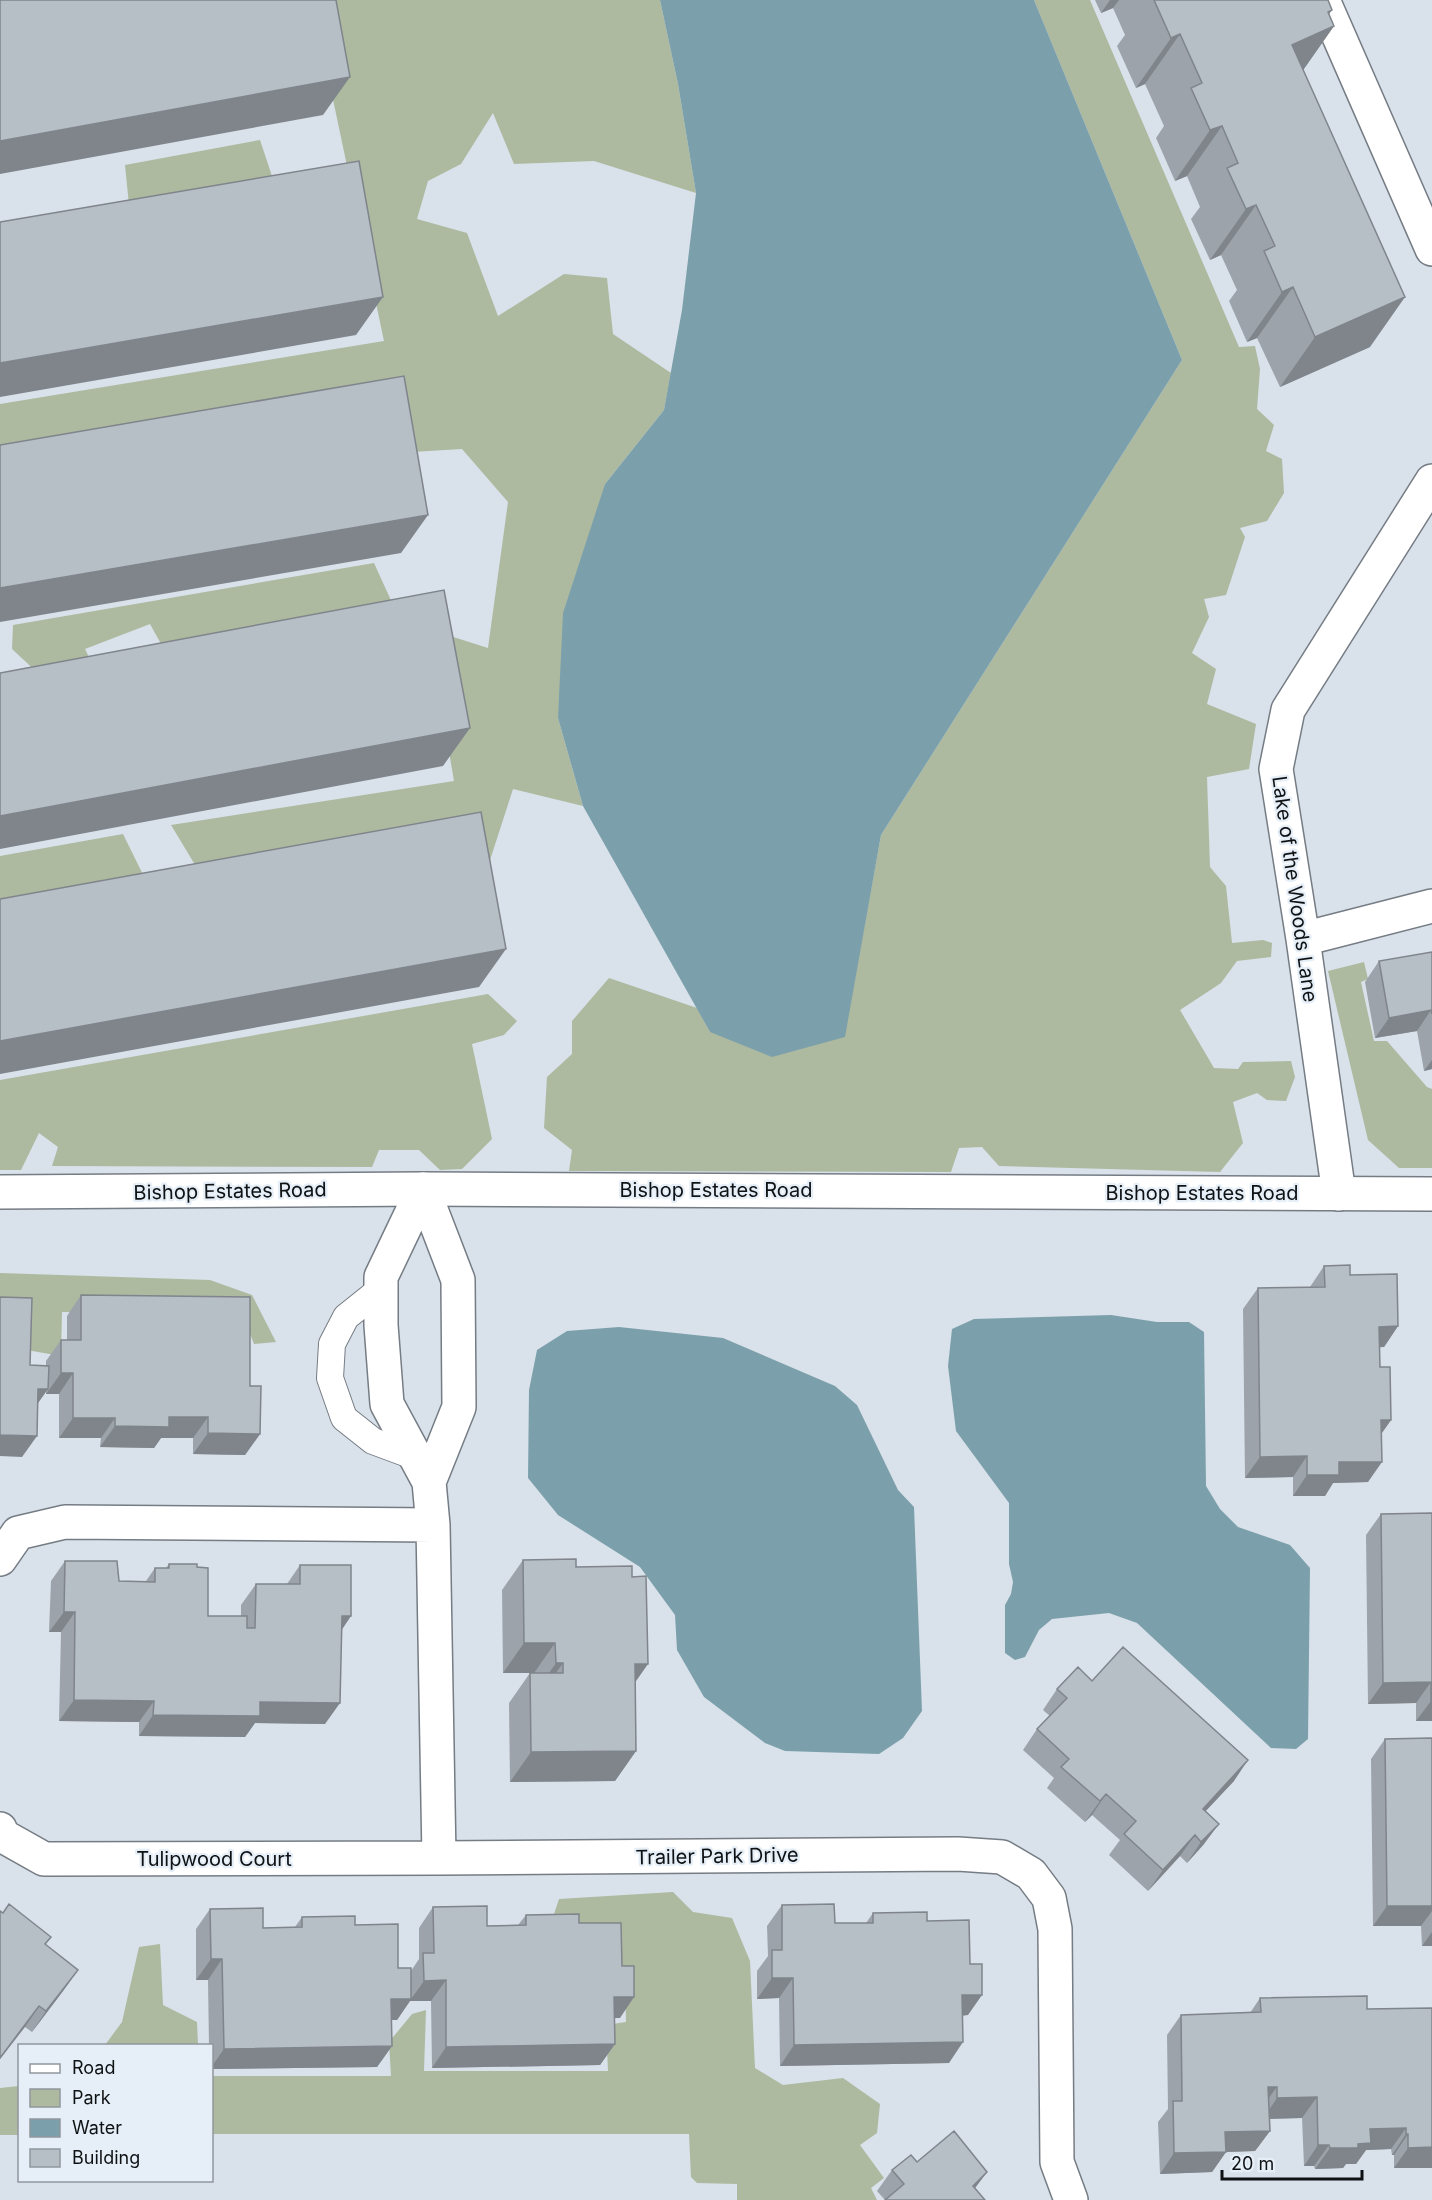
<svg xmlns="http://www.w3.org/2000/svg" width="1432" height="2200" font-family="Inter,sans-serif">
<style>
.green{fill:#adbaa0}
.water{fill:#7ca0ab}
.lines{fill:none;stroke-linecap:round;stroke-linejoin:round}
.lane-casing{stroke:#757c84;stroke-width:28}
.street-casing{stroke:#757c84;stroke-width:36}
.secondary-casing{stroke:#757c84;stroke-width:36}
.lane{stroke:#fff;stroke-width:26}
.street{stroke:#fff;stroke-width:33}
.secondary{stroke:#fff;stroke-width:33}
.wall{fill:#9da3aa}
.shaded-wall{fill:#7f858b}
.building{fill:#b6bec6;stroke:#7f858b;stroke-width:1.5}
.labels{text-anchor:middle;stroke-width:4.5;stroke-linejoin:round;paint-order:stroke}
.street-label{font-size:20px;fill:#0f1215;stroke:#e6eff7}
</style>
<rect width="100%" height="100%" fill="#d9e1ea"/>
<path class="green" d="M312 0H660L678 84 696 193 594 161 514 164 493 113 461 164 428 181 417 219 467 233 498 316 564 274 607 278 613 334 671 373 664 410 605 484 558 718 583 806 513 789 481 888H209L171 825 454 781 428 629 488 648 508 502 462 449 395 453 0 457V404L384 341Z
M1034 0H1090L1239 347 1255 346 1260 369 1257 409 1274 425 1266 451 1282 459 1284 493 1267 521 1240 528 1245 537 1226 595 1204 599 1209 617 1192 653 1216 669 1207 704 1256 724 1249 769 1207 777 1210 867 1226 886 1232 943 1263 940 1272 943 1271 957 1237 961 1221 983 1180 1010 1214 1068 1238 1069 1243 1062 1291 1061 1295 1077 1286 1101 1267 1100 1257 1093 1233 1102 1243 1143 1220 1172 999 1166 982 1147 959 1148 951 1172 569 1171 572 1150 544 1128 547 1077 572 1054V1021L609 978 697 1008 710 1032 844 1037 881 835 1182 360Z
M260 140 280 200 131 225 125 165Z
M374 563 404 629 175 669 150 624 85 649 100 680 54 688 12 649 13 625Z
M123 834 155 899 0 926V856Z
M1364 962 1368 979 1361 982 1374 1041H1387L1427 1087 1432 1089V1168H1399L1368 1140 1328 971Z
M488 994 517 1021 504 1035 472 1044 492 1139 462 1169 440 1170 419 1150H379L372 1167 52 1166 58 1147 39 1133 21 1170H0V1080Z
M0 1273 210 1280 252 1295 276 1342 254 1344 243 1315 62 1312 61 1356 21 1349 0 1314Z
M673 1892 693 1912 732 1918 750 1961 755 2068 783 2085 843 2078 880 2104 877 2133 860 2145 884 2178 871 2188 877 2200H737V2184L697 2183 691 2177 689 2134H212V2154V2076H391L389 2042 412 2014 426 2010 424 2071H608L606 2025 626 2022 625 1979 549 1929 559 1899Z
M160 1944 163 2005 197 2022 198 2045H105L122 2022 139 1947Z
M19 2086V2135H0V2088Z"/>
<path class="water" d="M660 0H1034L1182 360 881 835 845 1037 772 1057 710 1032 583 806 558 718 563 613 605 484 664 410 682 310 696 193 678 84Z
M1111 1315 1157 1322H1189L1204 1332 1206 1486 1220 1509 1238 1527 1290 1545 1310 1568 1308 1739 1296 1749 1271 1748 1137 1623 1109 1613 1052 1619 1039 1630 1025 1657 1015 1660 1005 1653V1605L1011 1594 1013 1582 1009 1564V1503L956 1431 948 1366 952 1329 974 1319Z
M619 1327 723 1338 835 1386 857 1405 898 1490 914 1507 922 1711 903 1738 879 1754 785 1751 765 1743 704 1697 677 1650 675 1615 640 1567 558 1515 528 1478 529 1390 537 1350 567 1331Z"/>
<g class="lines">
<defs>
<path id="lane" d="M381 1289 346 1317 332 1344 330 1378 344 1418 373 1441 416 1457"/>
<path id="street" d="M1323 0 1432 249
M1303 939 1432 906
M423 1189 381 1277V1325L387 1404 429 1482 433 1525 439 1858 958 1854 1002 1857 1031 1874 1049 1898 1055 1929 1057 2162 1071 2200
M423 1189 458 1280 459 1407 429 1482
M1339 1194 1303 939 1276 769 1288 710 1432 481
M0 1559 18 1533 65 1522 433 1525
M0 1829 3 1836 44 1859 439 1858"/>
<path id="secondary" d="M0 1192 423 1189 1432 1194"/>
</defs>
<use href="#lane" class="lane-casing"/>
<use href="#street" class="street-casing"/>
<use href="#secondary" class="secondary-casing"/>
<use href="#lane" class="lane"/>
<use href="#street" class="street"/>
<use href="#secondary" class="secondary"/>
</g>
<path class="wall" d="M1095 0H1328L1329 15 1334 26 1303 70 1370 347 1280 387 1257 338 1247 342 1229 301 1237 290 1221 255 1210 260 1191 219 1200 207 1187 176 1175 181 1156 138 1164 126 1145 84 1136 88 1117 46 1125 35 1113 8 1101 13Z
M1432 952V1069L1424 1071 1417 1031 1375 1038 1365 982 1379 961Z
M1324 1266 1350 1275 1398 1326 1384 1347H1380V1367L1391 1420 1382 1433 1368 1482 1333 1483 1325 1496H1293V1477L1245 1478 1243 1309 1258 1288 1310 1287Z
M81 1295 250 1386 260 1434 245 1455 193 1454V1438H161L154 1448 100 1447 101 1438H59V1394H46V1391L38 1403 22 1457 30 1365 46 1366V1361L61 1340H67V1316Z
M1432 1513V1721H1416V1703L1368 1704 1366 1535 1381 1514Z
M523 1560 576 1567 635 1682 636 1751 615 1781 510 1782 509 1703 530 1673H534H503L502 1590Z
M65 1561 119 1581H146L155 1568H166L169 1564 197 1567 208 1616H241V1605L256 1584H287L300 1565 342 1630 325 1724 255 1723 245 1737 139 1736V1722L59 1721 61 1632H49L51 1581Z
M1092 1681 1234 1781 1205 1811 1204 1844 1187 1863 1180 1856 1148 1891 1109 1855 1120 1840 1092 1815 1085 1822 1047 1788 1054 1778 1023 1750 1037 1729 1050 1716 1043 1710 1057 1689Z
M1432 1738V1946H1422L1421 1926H1373L1371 1759 1385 1739Z
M782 1905 835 1923H866L873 1913 927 1921 968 2015 962 2016 949 2063 780 2066 779 1998 757 1999V1971L768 1956 767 1926Z
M433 1907 487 1926 518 1925 526 1915 579 1923 620 2018H615V2044L600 2065 432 2068 431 2001H410L397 2020H391L392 2046 377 2067 212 2069V2046H209L208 1980H196V1929L210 1909 263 1928 295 1927 302 1917 355 1925 398 1968 411 1971 419 1959V1928Z
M3 1913 51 1937 45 1945 78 1970 63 1991 32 2032 25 2027Z
M1260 1998 1367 2009 1432 2168H1394V2155H1392L1391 2149 1366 2150 1356 2164H1346L1343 2168 1315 2169 1314 2166H1304L1302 2118 1269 2119 1270 2131 1255 2151 1226 2152 1212 2172 1160 2174 1158 2122 1168 2109 1167 2035 1181 2015 1250 2013Z
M917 2162 987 2172 975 2188 885 2200 877 2191 892 2170Z"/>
<path class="shaded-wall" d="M1110 0H1119L1113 8 1101 13Z
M1332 10 1315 34 1334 26 1299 76 1292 45 1328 12Z
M1180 34 1145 84 1136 88 1171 38Z
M350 77 323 115 0 174V141Z
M1222 126 1187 176 1175 181 1210 130Z
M1256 205 1221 255 1210 260 1246 209Z
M1293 287 1257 338 1247 342 1282 292Z
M383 297 356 335 0 397V363Z
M1405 297 1370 347 1280 387 1315 337Z
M428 515 401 553 0 622V588Z
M470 728 443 766 0 849V816Z
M506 949 479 987 0 1074V1041Z
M1431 1010 1417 1031 1375 1038 1389 1018Z
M1432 1060V1069L1424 1071Z
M1398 1326 1384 1347 1365 1348 1379 1327Z
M61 1373H73L59 1394H46Z
M38 1389H48L33 1410Z
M169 1417H208L193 1438H161L154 1448 100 1447 115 1426Z
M73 1418H115L101 1438H59Z
M1381 1420H1391L1376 1441Z
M208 1433 260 1434 245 1455 193 1454Z
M0 1435 37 1436 22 1457 0 1456Z
M1307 1456 1293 1477 1245 1478 1260 1457Z
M1339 1462H1382L1368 1482 1333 1483 1325 1496H1293L1307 1475Z
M64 1612H75L61 1632H49Z
M342 1616H351L337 1637Z
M524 1643H555L534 1673H503Z
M556 1663H563L542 1693H535Z
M635 1664H648L627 1694Z
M1431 1682 1416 1703 1368 1704 1383 1683Z
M74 1700 154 1701 139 1722 59 1721Z
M1431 1701H1432V1721H1416Z
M260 1702 340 1703 325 1724 255 1723 245 1737 139 1736 153 1715Z
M636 1751 615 1781 510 1782 531 1752Z
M1248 1760 1234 1781 1188 1830 1203 1809Z
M1106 1794 1092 1815 1085 1822 1100 1801Z
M1219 1824 1204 1844 1187 1863 1201 1842Z
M1195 1835 1180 1856 1148 1891 1163 1870Z
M1387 1906H1432V1911L1421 1926H1373Z
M1432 1932V1946H1422Z
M211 1959H222L208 1980H196Z
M78 1970 63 1991 32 2032 46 2011Z
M772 1978H793L779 1998 757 1999Z
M446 1980 431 2001H410L397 2020H377L391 1999H411L424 1981Z
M962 1995H982L968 2015 947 2016Z
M614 1997H634L620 2018H600Z
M39 2006 25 2027 0 2059V2058Z
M963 2042 949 2063 780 2066 794 2045Z
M615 2044 600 2065 432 2068 446 2047Z
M392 2046 377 2067 212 2069V2066L224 2049Z
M1268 2087H1277L1262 2107Z
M1317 2097 1302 2118 1263 2119 1277 2098Z
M1406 2128 1391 2149 1366 2150 1356 2164H1346L1343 2168 1315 2169 1330 2148 1370 2129Z
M1270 2131 1255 2151 1226 2152 1212 2172 1160 2174 1174 2153 1225 2132Z
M1406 2134H1408L1394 2155H1392Z
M1318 2145H1329L1314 2166H1304Z
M1432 2147V2168H1394L1408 2148Z
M987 2172 972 2192 973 2186Z"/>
<path class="building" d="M0 0H336L350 77 0 141Z
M1154 0H1328L1332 10 1328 12 1334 26 1292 45 1405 297 1315 337 1293 287 1282 292 1264 251 1275 246 1256 205 1246 209 1227 168 1238 163 1222 126 1210 130 1191 88 1202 83 1180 34 1171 38Z
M359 161 383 297 0 363V222Z
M404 376 428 515 0 588V445Z
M444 590 470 728 0 816V673Z
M481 812 506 949 0 1041V899Z
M1432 952V1014L1431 1010 1389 1018 1379 961Z
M1350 1265V1275L1397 1274 1398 1326 1379 1327 1380 1367H1390L1391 1420H1381L1382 1462H1339V1475H1307V1456L1260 1457 1258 1288 1325 1287 1324 1266Z
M81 1295 250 1297V1386H261L260 1434 208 1433V1417H169V1427L115 1426V1418H73V1373H61V1340H81Z
M0 1297 32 1298 30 1365 49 1366 48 1389H38L37 1436 0 1435Z
M1432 1513V1701H1431V1682L1383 1683 1381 1514Z
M576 1559V1567L632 1566V1577L646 1576 648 1664H635L636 1751 531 1752 530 1673H563V1663H556L555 1643H524L523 1560Z
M65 1561H117L119 1581 155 1582V1568H169V1564H197V1567L208 1568V1616H247V1628H255L256 1584H300V1565H351V1616H342L340 1703 260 1702V1716L153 1715 154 1701 74 1700 75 1612H64Z
M1123 1647 1248 1760 1203 1809 1219 1824 1201 1842 1195 1835 1163 1870 1124 1834 1136 1821 1106 1794 1100 1801 1061 1767 1069 1759 1037 1729 1067 1698 1057 1689 1078 1667 1092 1681Z
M1432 1738V1906H1387L1385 1739Z
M9 1904 51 1937 45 1944 78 1970 46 2011 39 2006 0 2058V1911L3 1913Z
M834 1904 835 1923H873V1913L927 1912V1921L969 1920 970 1964H982V1995H962L963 2042 794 2045 793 1978H772V1950H782V1905Z
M487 1906V1926L526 1925V1915L579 1914V1923H621L622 1966H634V1997H614L615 2044 446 2047V1980L424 1981 423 1953H434L433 1907Z
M263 1908V1928L302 1927V1917L355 1916V1925L398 1924V1968H411V1999H391L392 2046 224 2049 222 1959H211L210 1909Z
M1367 1996V2009L1432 2008V2147L1408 2148V2134H1406V2128L1370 2129 1371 2143 1358 2144V2148H1330L1329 2145H1318L1317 2097 1277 2098V2087H1268L1270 2131 1225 2132 1226 2152 1174 2153 1173 2101H1182L1181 2015 1261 2012 1260 1998Z
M954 2131 987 2172 973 2186 985 2200H885L904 2184 892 2170 911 2155 917 2162Z"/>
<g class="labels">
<g class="street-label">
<text transform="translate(1295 889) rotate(82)" y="7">Lake of the Woods Lane</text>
<text x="716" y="1197">Bishop Estates Road</text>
<text transform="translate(230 1191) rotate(-1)" y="7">Bishop Estates Road</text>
<text x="1202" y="1200">Bishop Estates Road</text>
<text transform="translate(717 1856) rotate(-1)" y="7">Trailer Park Drive</text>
<text x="214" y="1866">Tulipwood Court</text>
</g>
</g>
<rect x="18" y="2044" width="195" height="138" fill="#e6eff7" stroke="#90979d" stroke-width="1.5"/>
<rect x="30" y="2064" width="30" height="9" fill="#ffffff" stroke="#90979d" stroke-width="1.5"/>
<text x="72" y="2074" font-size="18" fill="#0f1215">Road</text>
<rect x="30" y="2089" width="30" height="18" fill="#adbaa0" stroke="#90979d" stroke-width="1.5"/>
<text x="72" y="2104" font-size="18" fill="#0f1215">Park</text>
<rect x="30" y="2119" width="30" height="18" fill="#7ca0ab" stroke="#90979d" stroke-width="1.5"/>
<text x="72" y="2134" font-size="18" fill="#0f1215">Water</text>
<rect x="30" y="2149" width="30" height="18" fill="#b6bec6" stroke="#90979d" stroke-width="1.5"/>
<text x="72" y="2164" font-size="18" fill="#0f1215">Building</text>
<path d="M1222 2170v9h140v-9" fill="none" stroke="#0f1215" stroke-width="3"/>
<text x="1231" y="2170" font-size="18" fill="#0f1215" stroke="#e6eff7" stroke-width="4.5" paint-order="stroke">20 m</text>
</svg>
